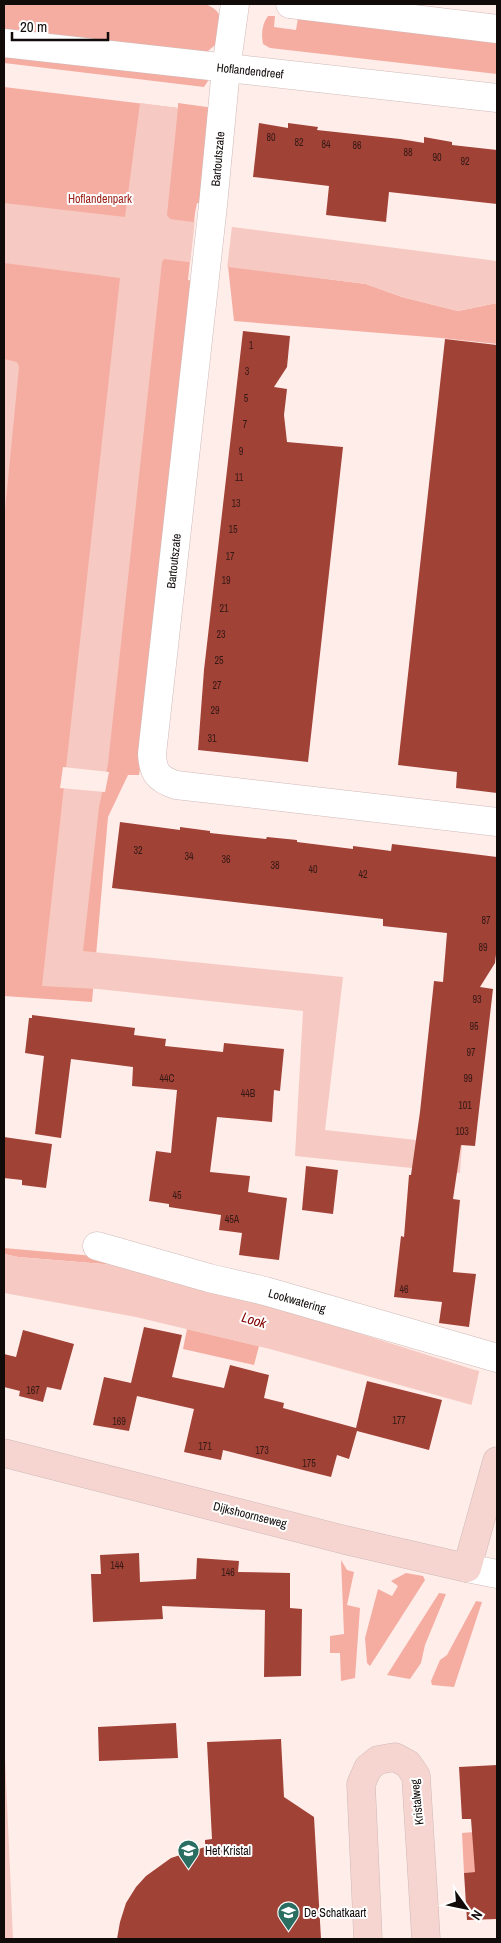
<svg xmlns="http://www.w3.org/2000/svg" width="501" height="1943" font-family="'Archivo Narrow',sans-serif">
<style>
.green{fill:#f5ada2}
.water{fill:#f6cac2}
.pier{fill:#ffedea}
.building{fill:#a14237}
.lines{fill:none;stroke-linecap:round;stroke-linejoin:round}
.street-casing{stroke:#cfbab7;stroke-width:29}
.secondary-casing{stroke:#cfbab7;stroke-width:29}
.street{stroke:#fff;stroke-width:28}
.secondary{stroke:#f6d5d0;stroke-width:28}
.labels{text-anchor:middle;stroke-width:4;stroke-linejoin:round;paint-order:stroke}
.number-label{font-size:10px;fill:#351915}
.street-label{font-size:12px;fill:#110b0a;stroke:#fff}
.park-label{font-size:12px;fill:#9d231a;stroke:#fff}
.poi-label{font-size:12px;fill:#110b0a;stroke:#fff;text-anchor:start}
.water-label{font-size:14px;font-style:italic;fill:#850000;stroke:#fff}
</style>
<rect width="100%" height="100%" fill="#ffedea"/>
<path class="green" d="M4 4H205C224 11 222 22 221 40L208 51 198 53 4 31Z
M268 16H275L274 27 296 30 298 18 497 40V74L270 48 263 44C261 34 262 24 268 16Z
M4 49 206 78 208 81 204 87 4 63Z
M4 87 178 108V103L214 108 204 204 197 203 195 213 188 280 195 281 141 762 139 775H128L108 817 92 1002 4 996Z
M228 266 366 284 402 297 458 311 497 303V344L441 338 234 321Z
M4 1248 105 1257 116 1265 18 1257 4 1254Z
M187 1329 259 1346 254 1365 183 1349Z
M341 1560 347 1570 354 1572 347 1605 360 1608 355 1678 341 1681 340 1653H330V1636L344 1634Z
M406 1573 423 1576 425 1580 370 1666 367 1663 365 1638 378 1589 392 1596 398 1586 391 1581Z
M439 1593 446 1594 425 1645 421 1663 410 1679 387 1675Z
M476 1601 482 1602 454 1687 432 1685 431 1681 440 1660 447 1655Z
M497 1830V1871L464 1873 462 1833Z"/>
<path class="water" d="M140 103 178 108 167 215 170 219 497 261V303L458 311 402 297 366 284 164 259 162 262 108 764 99 807 83 951 343 977 325 1130 462 1145 460 1173 295 1156 303 1011 98 989 42 986 120 278 4 263V203L125 217Z
M4 359 17 362 19 367 4 521Z
M4 1254 18 1257 116 1265 301 1315 475 1370 497 1375V1412L270 1349 136 1317 4 1293Z
M4 1733 13 1939H4Z"/>
<path class="pier" d="M195 220 232 226 227 269 190 265Z
M63 767 109 772 105 792 60 788Z
M480 1368 497 1373V1414L471 1407Z"/>
<path class="building" d="M259 123 288 128V123L318 127 317 130 400 139 424 143V137L452 142V145L497 150V204L389 192 386 222 326 215 329 186 253 177Z
M243 331 290 336 287 367 274 387 287 389 284 415 287 442 343 447 308 762 198 750 204 670Z
M445 339 497 345V793L456 788 457 772 398 765Z
M120 822 180 830V827L210 831V833L266 839 267 837 297 840V842L353 849V846L391 851 392 844 497 857V946L495 963 480 987 493 989 478 1119 475 1146 461 1145 453 1199 460 1200 453 1272 476 1274 469 1327 439 1323 442 1302 394 1297 401 1236 404 1237 409 1175H411L420 1112 434 981 443 982 447 933 383 926V919L112 888Z
M32 1015 135 1028 134 1035 166 1039 165 1046 223 1052 224 1043 284 1049 280 1091 274 1090 272 1122 217 1117 210 1172 250 1176 248 1192 287 1198 279 1260 239 1255 242 1233 219 1230 221 1215 169 1207V1204L149 1201 156 1151 171 1153 177 1090 132 1086 133 1067 71 1059 61 1138 35 1134 44 1056 25 1053 29 1018H32Z
M4 1137 52 1144 46 1188 22 1185V1180L4 1178Z
M306 1166 338 1170 333 1214 302 1210Z
M144 1327 182 1335 172 1377 224 1388 230 1365 269 1375 264 1398 284 1403 283 1408 356 1428 367 1381 442 1400 429 1450 357 1431 349 1459 337 1455 331 1477 223 1450 221 1460 184 1452 194 1409 137 1396 129 1431 93 1425 104 1377 131 1383Z
M23 1330 74 1344 61 1390 47 1387 43 1402 19 1396 20 1391 4 1387V1354L16 1357Z
M139 1553 140 1582 196 1579 197 1558 239 1561 238 1572 290 1573V1608L302 1609 301 1676 264 1677 265 1610 162 1606 163 1619 93 1622 91 1574H101L100 1555Z
M176 1723 178 1758 99 1761 98 1727Z
M281 1739 284 1797 314 1817 321 1939H117L120 1922 126 1903 136 1887 146 1876 171 1858 205 1847V1840L212 1839 207 1742Z
M497 1765V1919L467 1920 464 1873 475 1872 471 1819H462L459 1767Z"/>
<g class="lines">
<defs>
<path id="street" d="M235 4 226 69 213 205 152 754C153 773 158 779 176 785L497 822
M290 4 497 29
M4 43 497 98
M97 1246 209 1278 265 1291 497 1358
M467 1568 497 1574"/>
<path id="secondary" d="M4 1453 345 1540 467 1568 497 1461
M368 1939 361 1784 368 1768 378 1760 395 1757 408 1764 416 1776 426 1939"/>
</defs>
<use href="#street" class="street-casing"/>
<use href="#secondary" class="secondary-casing"/>
<use href="#street" class="street"/>
<use href="#secondary" class="secondary"/>
</g>
<defs>
<symbol id="school-pin" viewBox="-11 -11 22 30"><path d="M0 17L-7.5 6A9.5 9.5 0 1 1 7.5 6Z" fill="#2a6e62" stroke="#fff"/><path d="M0-5L7-2L0 1L-7-2ZM-4 1L0 2.5L4 1V4Q0 6-4 4Z" fill="#fff"/></symbol>
</defs>
<g fill-rule="evenodd">
<use href="#school-pin" x="176" y="1838" width="25" height="34"/>
<use href="#school-pin" x="276" y="1900" width="25" height="34"/>
</g>
<g class="labels">
<g class="number-label">
<text x="271" y="141">80</text>
<text x="299" y="146">82</text>
<text x="326" y="148">84</text>
<text x="357" y="149">86</text>
<text x="408" y="156">88</text>
<text x="437" y="161">90</text>
<text x="465" y="165">92</text>
<text x="251" y="349">1</text>
<text x="247" y="375">3</text>
<text x="246" y="402">5</text>
<text x="245" y="428">7</text>
<text x="241" y="455">9</text>
<text x="239" y="481">11</text>
<text x="236" y="507">13</text>
<text x="233" y="533">15</text>
<text x="230" y="560">17</text>
<text x="226" y="584">19</text>
<text x="224" y="612">21</text>
<text x="221" y="638">23</text>
<text x="219" y="664">25</text>
<text x="217" y="689">27</text>
<text x="215" y="714">29</text>
<text x="212" y="742">31</text>
<text x="138" y="854">32</text>
<text x="189" y="860">34</text>
<text x="226" y="863">36</text>
<text x="275" y="869">38</text>
<text x="313" y="873">40</text>
<text x="363" y="878">42</text>
<text x="486" y="924">87</text>
<text x="483" y="951">89</text>
<text x="477" y="1003">93</text>
<text x="474" y="1030">95</text>
<text x="471" y="1056">97</text>
<text x="167" y="1082">44C</text>
<text x="468" y="1082">99</text>
<text x="248" y="1097">44B</text>
<text x="465" y="1109">101</text>
<text x="462" y="1135">103</text>
<text x="177" y="1199">45</text>
<text x="232" y="1223">45A</text>
<text x="404" y="1293">46</text>
<text x="33" y="1394">167</text>
<text x="399" y="1424">177</text>
<text x="119" y="1425">169</text>
<text x="205" y="1450">171</text>
<text x="262" y="1454">173</text>
<text x="309" y="1467">175</text>
<text x="117" y="1569">144</text>
<text x="228" y="1576">146</text>
</g>
<g class="street-label">
<text transform="translate(250 71) rotate(6)" y="4">Hoflandendreef</text>
<text transform="translate(218 159) rotate(-85)" y="4">Bartoutszate</text>
<text transform="translate(174 561) rotate(-84)" y="4">Bartoutszate</text>
<text transform="translate(297 1301) rotate(16)" y="4">Lookwatering</text>
<text transform="translate(250 1515) rotate(14)" y="4">Dijkshoornseweg</text>
<text transform="translate(417 1802) rotate(-96)" y="4">Kristalweg</text>
</g>
<g class="park-label">
<text x="100" y="203">Hoflandenpark</text>
</g>
<g class="poi-label">
<text x="205" y="1855">Het Kristal</text>
<text x="304" y="1917">De Schatkaart</text>
</g>
<g class="water-label">
<text transform="translate(254 1320) rotate(16)" y="5">Look</text>
</g>
</g>
<rect width="501" height="1943" fill="none" stroke="#110b0a" stroke-width="10"/>
<g transform="translate(466 1908) rotate(123)" stroke="#ffffff" stroke-width="4" paint-order="stroke">
<path d="M0-4L9 19L0 12L-9 19Z" fill="#110b0a"/>
<text y="-8" font-size="14" font-weight="bold" text-anchor="middle" fill="#110b0a">N</text>
</g>
<path d="M12 32v8h96v-8" fill="none" stroke="#110b0a" stroke-width="2.5"/>
<text x="20" y="32" font-size="15" fill="#110b0a" stroke="#ffffff" stroke-width="4" paint-order="stroke">20 m</text>
</svg>
